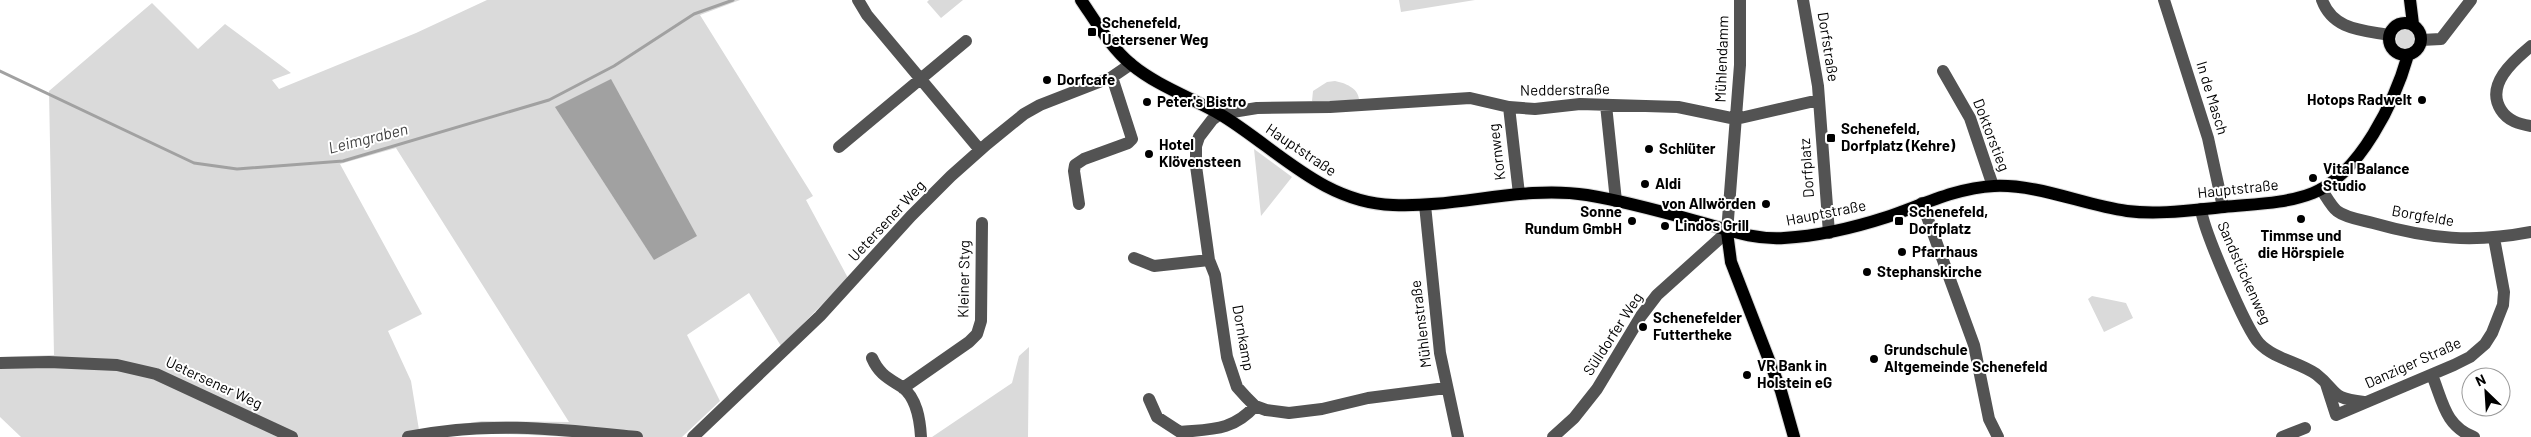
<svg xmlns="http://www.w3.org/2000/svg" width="2531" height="437" font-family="Barlow,sans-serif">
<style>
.green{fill:#dadada;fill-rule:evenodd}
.water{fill:#a1a1a1}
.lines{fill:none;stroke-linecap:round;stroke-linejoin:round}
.stream{stroke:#a1a1a1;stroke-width:3}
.major-casing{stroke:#dbdbdb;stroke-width:14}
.minor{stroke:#535353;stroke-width:12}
.major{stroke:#000;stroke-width:12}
.poi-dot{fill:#000;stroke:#fff;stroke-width:2}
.labels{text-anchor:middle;stroke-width:4;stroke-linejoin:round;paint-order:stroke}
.poi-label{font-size:15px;font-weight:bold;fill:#000;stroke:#fff;text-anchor:start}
.street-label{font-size:15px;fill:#000;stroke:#fff}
.water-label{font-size:16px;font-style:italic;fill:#424242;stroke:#fff}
</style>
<rect width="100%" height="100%" fill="#fff"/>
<path class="green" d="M487 0H740L700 15 813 196 806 200 848 278 781 346 749 293 687 335 720 401 682 437H574L483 433 444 437H21L0 417V357L54 355 49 91 152 3 198 49 225 24 291 73 272 80 279 89 416 33ZM396 148 569 422 482 421 419 430 411 381 388 331 422 314 340 164Z
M929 0H963L941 18 927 2Z
M1399 0H1475L1401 12Z
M2396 39a10 10 0 1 1 20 0a10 10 0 1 1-20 0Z
M1335 81C1345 83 1358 88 1359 99L1317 104 1312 101 1313 91 1327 82Z
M1254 149 1292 177 1261 216Z
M2092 296 2126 303 2133 318 2104 332 2088 299Z
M1029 347 1028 437H932L1012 383 1019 356Z"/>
<path class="water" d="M611 79 697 236 654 260 555 107Z"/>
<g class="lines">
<path class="stream" d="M0 71 194 163 237 169 343 161 549 100 614 66 694 14 733 0"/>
<defs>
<path id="major" d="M1081 0C1096 22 1111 48 1132 65 1159 87 1193 98 1223 116 1278 150 1324 203 1393 205 1458 208 1522 185 1587 195 1624 201 1660 211 1696 221 1726 229 1752 240 1784 238 1819 236 1853 228 1887 217 1922 205 1956 188 1994 186 2039 184 2083 205 2127 211 2159 215 2192 210 2224 207 2253 204 2285 204 2313 193 2360 174 2395 101 2408 55
M2410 0 2413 24
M2389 39a16 16 0 1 1 32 0a16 16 0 1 1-32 0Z
M1727 232 1731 262 1781 391 1794 437"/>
</defs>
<use href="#major" class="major-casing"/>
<path class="minor" d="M858 0 867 15 980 150
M1803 0 1818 86 1829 233
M2164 0 2208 138 2223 207
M2322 0C2333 30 2362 30 2389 35
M2421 40 2441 39 2471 0
M2531 46C2513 61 2485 85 2501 110 2508 121 2519 124 2531 126
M1943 71 1970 118 1993 186
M1606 105 1616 201
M1509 107 1519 194
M839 147 966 41
M2321 189C2326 196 2331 206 2337 211 2346 218 2362 220 2373 223 2429 239 2474 243 2531 232
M1922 203 1974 345 1989 419 1998 437
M1079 204 1074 171 1075 165 1084 159 1128 143 1132 139 1112 77
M1425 205 1440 353 1458 437
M2201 209C2203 229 2246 329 2259 343 2274 359 2299 362 2316 374 2339 392 2329 398 2364 402
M1134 258 1154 266 1209 260
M872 358C879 374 888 378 902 387 917 398 920 420 921 437
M0 363 49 362 117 365 156 374 292 437
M2432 375C2443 402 2445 426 2474 437
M2326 384 2336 415 2454 365 2470 357 2485 344 2492 333 2503 305 2504 292 2494 238
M903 388 969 342 977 334 981 321 982 223
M1446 388 1368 398 1322 409 1289 413 1266 410 1255 406 1246 397 1237 387 1227 357 1215 275 1209 260 1196 166V146L1199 137 1212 120 1220 114 1257 108 1330 107 1470 98 1509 107 1535 109 1580 104 1678 107 1736 119 1819 100
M1149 399 1157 417 1180 432C1211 429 1233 431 1255 406
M408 437C490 421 556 429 637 437
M693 437 820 316 911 216 951 176 987 144 1024 114 1040 105 1112 77 1131 64
M1553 437 1574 418 1597 389 1641 316 1657 295 1727 232 1740 65V0
M2282 437 2305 428"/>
<use href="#major" class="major"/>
</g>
<g class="poi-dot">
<rect x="1087" y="27" width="10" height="10" rx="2.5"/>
<circle cx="1047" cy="80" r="5"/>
<circle cx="2422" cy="100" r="5"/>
<circle cx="1147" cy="102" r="5"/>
<rect x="1826" y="133" width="10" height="10" rx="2.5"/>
<circle cx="1649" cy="149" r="5"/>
<circle cx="1149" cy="154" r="5"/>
<circle cx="2313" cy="178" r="5"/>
<circle cx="1645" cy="184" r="5"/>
<circle cx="1766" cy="204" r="5"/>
<circle cx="2301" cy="219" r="5"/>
<circle cx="1632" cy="221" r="5"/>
<rect x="1894" y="216" width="10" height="10" rx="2.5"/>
<circle cx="1665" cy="226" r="5"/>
<circle cx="1902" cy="252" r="5"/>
<circle cx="1867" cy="272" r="5"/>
<circle cx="1643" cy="327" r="5"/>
<circle cx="1874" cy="359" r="5"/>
<circle cx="1747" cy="375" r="5"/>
</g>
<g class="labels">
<g class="poi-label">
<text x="1102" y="28">Schenefeld,<tspan x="1102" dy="17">Uetersener Weg</tspan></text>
<text x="1057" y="85">Dorfcafe</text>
<text x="2412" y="105" text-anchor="end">Hotops Radwelt</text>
<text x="1157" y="107">Peter's Bistro</text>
<text x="1841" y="134">Schenefeld,<tspan x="1841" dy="17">Dorfplatz (Kehre)</tspan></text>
<text x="1159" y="150">Hotel<tspan x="1159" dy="17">Klövensteen</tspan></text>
<text x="1659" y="154">Schlüter</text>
<text x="2323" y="174">Vital Balance<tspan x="2323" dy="17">Studio</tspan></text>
<text x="1655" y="189">Aldi</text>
<text x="1756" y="209" text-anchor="end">von Allwörden</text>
<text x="1622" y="217" text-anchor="end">Sonne<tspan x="1622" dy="17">Rundum GmbH</tspan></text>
<text x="1909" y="217">Schenefeld,<tspan x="1909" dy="17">Dorfplatz</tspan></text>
<text x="1675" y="231">Lindos Grill</text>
<text x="2301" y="241" text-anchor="middle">Timmse und<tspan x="2301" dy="17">die Hörspiele</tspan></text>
<text x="1912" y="257">Pfarrhaus</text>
<text x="1877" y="277">Stephanskirche</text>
<text x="1653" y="323">Schenefelder<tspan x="1653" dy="17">Futtertheke</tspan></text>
<text x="1884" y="355">Grundschule<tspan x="1884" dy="17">Altgemeinde Schenefeld</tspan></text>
<text x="1757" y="371">VR Bank in<tspan x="1757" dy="17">Holstein eG</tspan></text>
</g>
<g class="street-label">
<text transform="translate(1828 47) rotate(81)" y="5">Dorfstraße</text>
<text transform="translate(1722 59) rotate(-88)" y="5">Mühlendamm</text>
<text transform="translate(1565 90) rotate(-1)" y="5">Nedderstraße</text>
<text transform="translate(2212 98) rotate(73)" y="5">In de Masch</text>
<text transform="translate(1991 135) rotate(69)" y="5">Doktorstieg</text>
<text transform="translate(1301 150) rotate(34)" y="5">Hauptstraße</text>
<text transform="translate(1497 152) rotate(-97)" y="5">Kornweg</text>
<text transform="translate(1807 168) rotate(-94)" y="5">Dorfplatz</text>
<text transform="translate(2238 189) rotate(-6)" y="5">Hauptstraße</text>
<text transform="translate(1826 213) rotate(-11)" y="5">Hauptstraße</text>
<text transform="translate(2423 216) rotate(10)" y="5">Borgfelde</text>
<text transform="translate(887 221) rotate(-47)" y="5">Uetersener Weg</text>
<text transform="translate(2244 273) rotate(66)" y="5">Sandstückenweg</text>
<text transform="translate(964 279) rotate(-89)" y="5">Kleiner Styg</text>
<text transform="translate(1421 324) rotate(-97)" y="5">Mühlenstraße</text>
<text transform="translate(1613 334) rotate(-57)" y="5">Sülldorfer Weg</text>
<text transform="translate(1243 338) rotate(80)" y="5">Dornkamp</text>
<text transform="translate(2413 363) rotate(-24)" y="5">Danziger Straße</text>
<text transform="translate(214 383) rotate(25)" y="5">Uetersener Weg</text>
</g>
<g class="water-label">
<text transform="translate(368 138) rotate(-14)" y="6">Leimgraben</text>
</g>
</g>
<g transform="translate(2486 392) rotate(335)"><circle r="24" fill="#ffffff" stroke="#999999"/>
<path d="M0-4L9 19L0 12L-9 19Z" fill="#000000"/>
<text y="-8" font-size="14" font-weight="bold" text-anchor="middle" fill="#000000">N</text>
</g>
</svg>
